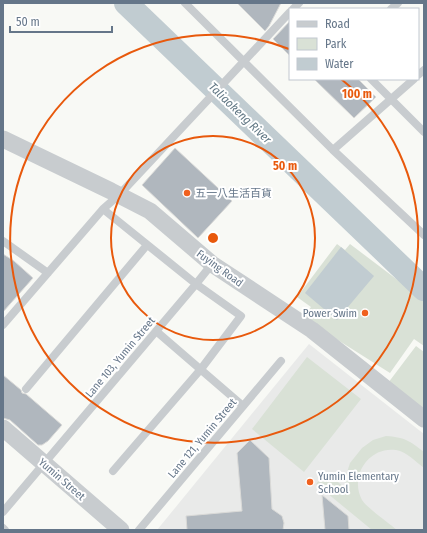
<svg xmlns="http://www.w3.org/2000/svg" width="427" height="533" font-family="'Fira Sans Condensed','Noto Sans TC',sans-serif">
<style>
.built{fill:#e9eae9}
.green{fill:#d9e1d6}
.water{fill:#c1ccd1}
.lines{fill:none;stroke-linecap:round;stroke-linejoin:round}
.river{stroke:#c1ccd1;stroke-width:24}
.building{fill:#b0b7be;stroke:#dadad8}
.service{stroke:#c8cccf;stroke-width:8}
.minor{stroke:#c8cccf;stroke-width:17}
.ring{fill:none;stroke:#e8590c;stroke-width:2}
.poi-dot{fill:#f0601e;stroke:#fff;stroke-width:1.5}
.labels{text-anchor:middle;stroke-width:4;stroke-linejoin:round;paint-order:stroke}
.poi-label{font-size:11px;fill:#657689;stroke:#fff;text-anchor:start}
.street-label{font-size:11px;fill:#657689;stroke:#fff}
.water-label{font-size:12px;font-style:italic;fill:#617784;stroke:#fff}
.centre{fill:#e8590c;stroke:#fff;stroke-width:2}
.ring-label{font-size:12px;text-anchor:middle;font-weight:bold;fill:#e8590c;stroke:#fff;stroke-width:4;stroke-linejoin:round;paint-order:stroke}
</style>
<rect width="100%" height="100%" fill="#f8f9f5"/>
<path class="built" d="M309 344 424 434V530H157Z"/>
<path class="green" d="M337 244 345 250 350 244 424 300V346L414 339 390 373 303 318 311 307 297 297Z
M416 346 424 352V410L388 383Z
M307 357 361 399 304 472 252 429Z
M386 436C404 437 410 441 424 452V468C416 462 407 452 396 450 369 446 349 476 362 500 366 507 390 524 397 530H372L316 484 326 472 345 488 346 475 350 463 362 448 373 440Z"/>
<path class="water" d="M341 247 374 276 337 320 305 293Z"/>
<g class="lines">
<path class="river" d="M126 3 424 289"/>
</g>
<path class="building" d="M237 3H281L269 26 265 31Z
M290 21V56L273 39Z
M314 79H358L376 97 354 118Z
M175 148 232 201 198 238 142 185Z
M3 254 14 261 33 278 3 312Z
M3 375 21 390 22 393 26 394 62 425 48 441 42 445H38L10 420 3 418Z
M250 440 269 458 272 509 282 516 284 523 283 530H187L186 516 242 511 237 453Z
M322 495 348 516 349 530H325Z"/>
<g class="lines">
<path class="service" d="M185 3 333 150 424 235
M293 9 299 3
M391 9 398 3
M418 75 424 70
M371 79 424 132
M333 150 414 79
M103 209 196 284 241 316 201 369 113 471
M3 241 48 273
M3 325 103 209 119 195 290 12
M156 331 243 406
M26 389 147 245
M3 512 196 284 212 264
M3 528 5 530
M139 530 281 361"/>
<path class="minor" d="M3 139 111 191 150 211 212 264 312 330 424 419
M3 428 121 530"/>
</g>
<g class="ring">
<circle cx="213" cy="238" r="102"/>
<path d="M341 79A204 204 0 1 1 289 49"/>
</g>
<g class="poi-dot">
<circle cx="187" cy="193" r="4"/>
<circle cx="365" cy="313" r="4"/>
<circle cx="310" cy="482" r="4"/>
</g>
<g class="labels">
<g class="poi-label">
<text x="195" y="197">五一八生活百貨</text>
<text x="357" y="317" text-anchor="end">Power Swim</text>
<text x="318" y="480">Yumin Elementary<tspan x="318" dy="13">School</tspan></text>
</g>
<g class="street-label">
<text transform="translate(220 268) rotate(36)" y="4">Fuying Road</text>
<text transform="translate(120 357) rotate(-50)" y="4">Lane 103, Yumin Street</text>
<text transform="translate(202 438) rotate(-50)" y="4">Lane 121, Yumin Street</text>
<text transform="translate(62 479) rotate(41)" y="4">Yumin Street</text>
</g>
<g class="water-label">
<text transform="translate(240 113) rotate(44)" y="4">Taliaokeng River</text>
</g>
</g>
<circle cx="213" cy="238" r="6" class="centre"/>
<g class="ring-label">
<text x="357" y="98">100 m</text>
<text x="285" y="170">50 m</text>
</g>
<rect width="427" height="533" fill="none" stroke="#657689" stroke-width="8"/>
<rect x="289" y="8" width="130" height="72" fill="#ffffff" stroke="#c1c8d0"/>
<rect x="297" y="21" width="20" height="6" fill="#c8cccf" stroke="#c1c8d0"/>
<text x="325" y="28" font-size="12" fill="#657689">Road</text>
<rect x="297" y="38" width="20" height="12" fill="#d9e1d6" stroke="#c1c8d0"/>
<text x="325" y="48" font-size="12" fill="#657689">Park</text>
<rect x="297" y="58" width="20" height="12" fill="#c1ccd1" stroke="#c1c8d0"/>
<text x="325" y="68" font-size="12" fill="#657689">Water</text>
<path d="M10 26v6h102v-6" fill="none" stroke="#657689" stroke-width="2"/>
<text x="16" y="26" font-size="12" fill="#657689" stroke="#ffffff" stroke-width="3" paint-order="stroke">50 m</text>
</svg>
